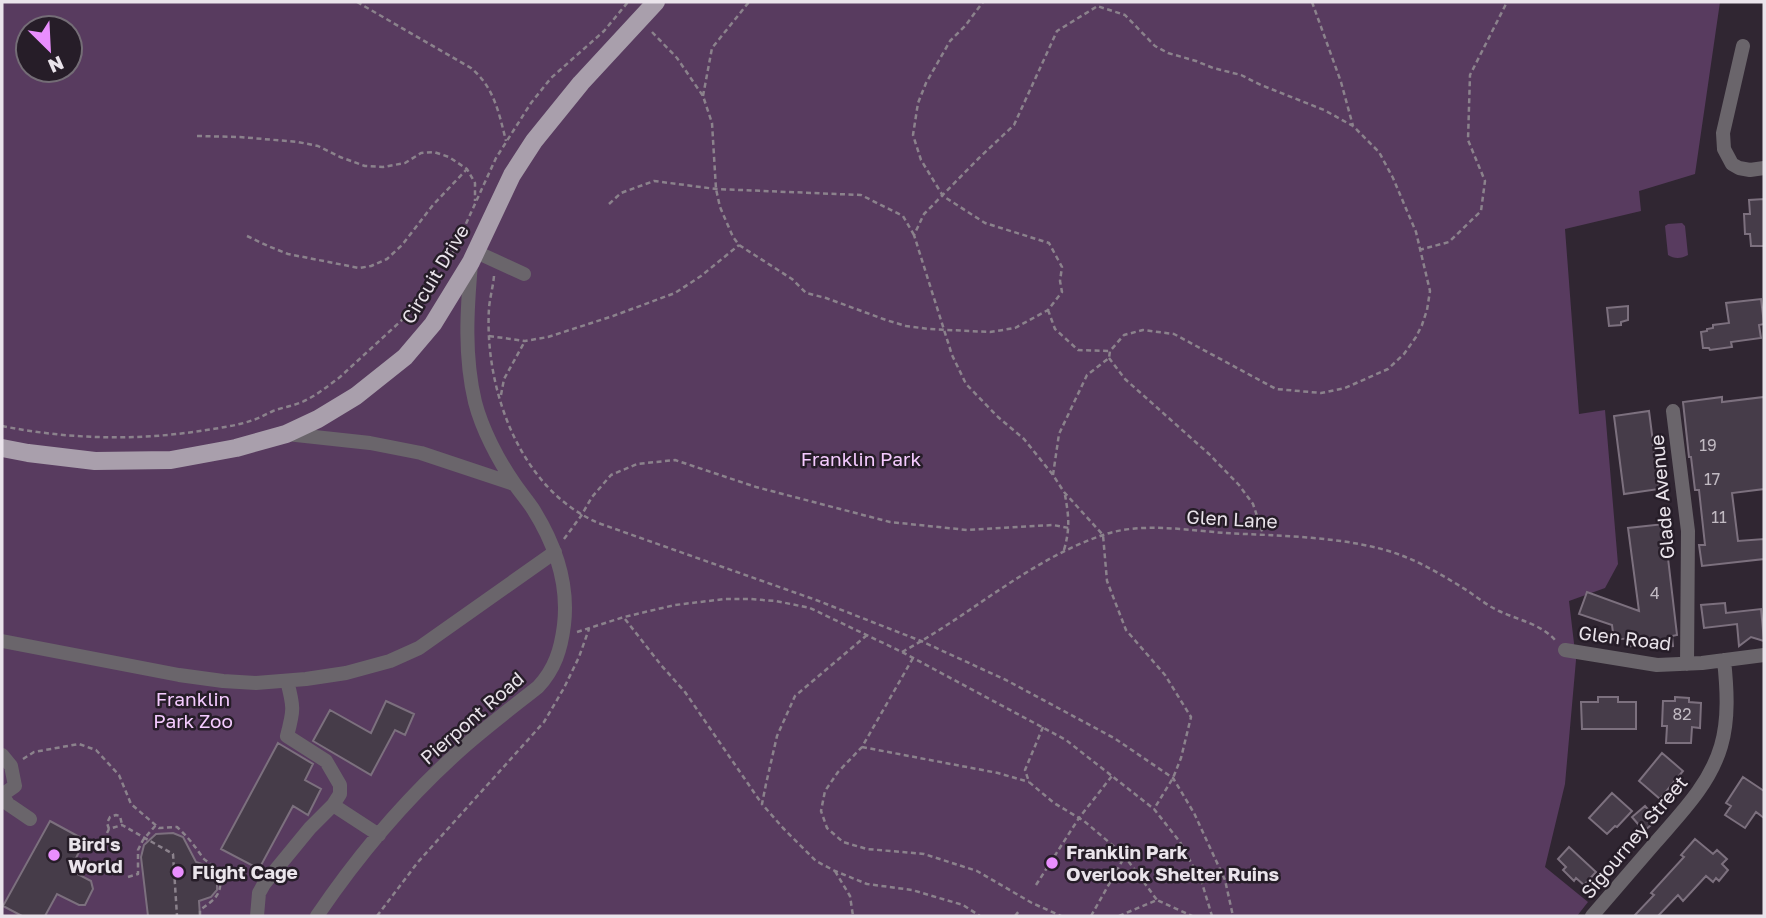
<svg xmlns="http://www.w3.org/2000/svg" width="1766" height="918" font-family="'Golos Text',sans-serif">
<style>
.green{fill:#583b5f;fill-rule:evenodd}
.building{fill:#463c49;stroke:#7c707e;stroke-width:2}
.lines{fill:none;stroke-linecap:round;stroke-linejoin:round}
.path{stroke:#8b828c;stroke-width:2.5;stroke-dasharray:5 3.5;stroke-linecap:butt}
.minor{stroke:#6a656b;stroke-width:14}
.major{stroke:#a99fac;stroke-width:18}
.path-bridge{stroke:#8b828c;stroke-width:2.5;stroke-dasharray:5 3.5;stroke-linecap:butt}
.poi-dot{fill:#e98efe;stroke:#261d28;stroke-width:2.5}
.labels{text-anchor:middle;stroke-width:5;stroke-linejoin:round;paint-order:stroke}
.number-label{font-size:16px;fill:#c1bac2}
.street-label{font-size:19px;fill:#eae4eb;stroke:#261d28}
.park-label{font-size:19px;fill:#f5cbff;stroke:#261d28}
.poi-label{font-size:19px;font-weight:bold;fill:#eae4eb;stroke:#261d28;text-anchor:start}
</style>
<rect width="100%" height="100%" fill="#302632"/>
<path class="green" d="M2 2H1720L1695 174 1639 191 1641 211 1565 229 1579 414 1605 410 1618 564 1605 588 1569 601 1576 660 1565 784 1545 867 1588 902 1577 916H2ZM28 28H70V70H28Z
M1682 223 1685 226 1688 255C1681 259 1674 259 1668 255L1665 226 1668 224Z"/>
<path class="building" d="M1764 199V246H1751L1750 234H1745L1744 214H1750L1749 200Z
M1761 299 1764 324 1759 325 1761 338 1731 342 1732 347 1710 350 1709 348H1703L1701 332 1707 331V329L1713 328V325L1729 323 1726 303Z
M1628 306V320L1621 322V325L1609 326 1607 308Z
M1722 397V402L1764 397V489L1732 493 1738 541 1764 539V559L1702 566 1699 545H1705L1699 490H1695L1691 457H1689L1683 402Z
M1649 411 1659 489 1624 494 1614 416Z
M1664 524 1677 635 1672 636 1673 646 1654 648 1653 643 1631 646 1630 638 1614 640 1612 625 1579 614 1587 592 1639 611 1628 528Z
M1725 603 1726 613 1761 609 1764 641 1751 637 1739 646 1737 624 1704 628 1701 605Z
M1598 697H1618V702H1636V729H1582L1581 702H1598Z
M1675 697 1689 698V702L1701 703 1700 728 1692 727 1691 743H1666L1667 726H1662L1663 701H1675Z
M386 701 414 714 405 735 395 730 371 775 313 741 330 710 371 733Z
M278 743 313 764 305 780 321 789 308 815 293 806 259 869 221 849Z
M1662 753 1683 771 1660 799 1639 781Z
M1743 777 1764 791V818L1756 812 1745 828 1725 815 1731 806 1726 803Z
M1612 793 1632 811 1617 827 1615 826 1607 834 1589 818Z
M1645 806 1657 820 1644 831 1632 817Z
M50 821 85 840 70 870 91 881 93 889 85 905H79L57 894 45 916H22L3 906Z
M173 833 183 837 196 862 211 867 217 876V890L211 897 199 901 200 916H148L141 857 144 845 156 834Z
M1695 839 1713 854 1717 850 1727 859 1722 864 1728 870 1719 881 1716 878 1713 882 1706 876 1683 901 1678 895 1658 916H1634L1654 895 1651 893 1684 857 1681 855Z
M1569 847 1596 872 1584 885 1576 878 1574 881 1563 870 1566 867 1558 859Z"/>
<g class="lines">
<path class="path" d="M357 2 471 68C494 87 499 113 506 141
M1312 2 1341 82 1353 126
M1096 7 1057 31 1014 125 979 158 924 214 914 235 952 355 966 384 998 417 1024 439 1053 475 1064 492 1103 535 1107 581 1126 630 1165 675 1191 717 1181 758 1173 778 1154 809
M652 32 677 58 703 96 712 123 716 189 720 207 733 237 739 245 792 279 806 293 826 298 886 320 906 326 929 329 990 332 1015 328 1048 310 1062 292 1060 281 1062 267 1049 243 985 223 943 196 921 160 913 135 918 103 926 83 950 41 965 26 983 2
M703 96 712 48 749 2
M197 136 240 137 298 142 318 146 340 157 365 166 383 167 405 163 421 153 434 152 449 157 467 169 475 183V201
M609 204 621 193 654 181 716 189 861 195 903 216 914 235
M247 236 268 246 288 254 359 268 371 266 387 259 402 245 433 205 466 170
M1419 250 1449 242 1481 211 1485 181 1468 140 1470 75 1507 2
M494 276C493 287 490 297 489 308 484 390 521 492 601 524L816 600 921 641 1006 680 1114 738 1173 778 1194 813 1225 880 1233 916
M1048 310 1055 329 1078 350 1110 351
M489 336 525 341 548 337 613 316 675 293 701 276 739 245
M1109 358 1125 379 1209 454 1239 485 1253 504 1263 534
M501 395 504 379 525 341
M2 426C67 439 134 441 200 431 218 428 237 426 253 420 260 418 266 414 273 411 283 407 294 406 304 401 317 395 328 386 340 377L428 296 448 263 496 158 531 103 551 78 604 31 628 2
M1053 475 1059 434 1087 375 1109 358 1110 351 1124 335 1143 330 1174 334 1276 389 1321 393 1345 388 1388 369 1404 354 1416 337 1422 325 1427 310 1430 291 1416 232 1393 178 1379 152 1353 126 1324 110 1261 85 1241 75 1213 68 1196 61 1168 53 1155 46 1125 15 1097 6
M564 539 581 516 592 497 611 475 637 464 675 460 756 487 890 522 967 530 1053 525 1069 528
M1064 550C1070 529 1069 517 1065 495
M625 619 661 665 685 692 762 804
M577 632 624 617 675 605 725 599H750L776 601 810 608 902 652 1066 740 1154 809 1180 842 1202 883 1212 916
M867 635 795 696 777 736 766 784 762 804 783 828 816 861 835 871 867 884 912 890 963 905 980 916
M902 652C971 615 1029 560 1103 535 1140 522 1186 530 1225 533 1279 536 1352 536 1403 556 1426 565 1447 578 1468 591 1478 598 1488 606 1499 611 1518 620 1541 624 1555 640
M913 658 862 747 838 772 825 791 821 811 827 828 843 842 867 849 924 854 977 871 1032 903 1061 916
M1043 727 1025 770 1029 782 1054 803 1084 821 1123 854 1157 900
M862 747 998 773 1029 782
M23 759 34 752 79 744 96 750 119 775 131 804 159 828 177 827C187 836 195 846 203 858 207 862 212 864 216 869 220 873 220 873 220 879 222 896 212 901 200 910V916
M109 829 107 823 110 817 116 815 120 816 122 825
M835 871 850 896 853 916
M128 877 138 874V850L143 840 156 825
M1036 885 1079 818 1112 776
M377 916 418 862 544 722 564 688 579 657 589 629
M1015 916 1019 911
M1091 916 1125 856
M1119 916 1157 900 1192 916"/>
<path class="minor" d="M1743 46 1723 133 1724 149 1732 164 1739 168 1750 170 1764 168
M476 252 524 274
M1673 411 1688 531 1687 664
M287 434 370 443 421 453 514 484
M2 641 179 675 223 681 256 683 306 679 346 673 390 661 419 648 555 552
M1565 650 1657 665 1702 663 1764 655
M2 755 11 766 15 786 2 795
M2 795 8 804 30 819
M333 805 379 835
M257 916 259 893 264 884 310 828 333 805 340 794V785L326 761 287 736C294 710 294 707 287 681
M317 916C359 854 409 795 466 745 489 725 514 706 538 687 555 669 561 649 564 625 569 583 555 544 533 509 527 500 520 492 514 483 498 460 482 429 475 402 464 356 467 310 471 264
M1592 916C1613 892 1634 867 1655 843 1681 813 1710 784 1721 746 1729 719 1727 688 1724 660"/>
<path class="major" d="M2 448 28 453 95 461 171 460 236 448 286 434 318 419 356 396 405 357 433 324 471 262 512 175 534 141 581 83 656 2"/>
<path class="path-bridge" d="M107 833 109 829 122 825 173 854 177 916"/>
</g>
<g class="poi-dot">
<circle cx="54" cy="855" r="7"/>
<circle cx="1052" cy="863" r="7"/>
<circle cx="178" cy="872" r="7"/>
</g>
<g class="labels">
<g class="number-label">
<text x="1708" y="451">19</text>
<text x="1712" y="485">17</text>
<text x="1719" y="523">11</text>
<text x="1655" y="599">4</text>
<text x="1682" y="720">82</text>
</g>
<g class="street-label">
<text transform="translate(435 274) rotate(-59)" y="7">Circuit Drive</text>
<text transform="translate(1662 497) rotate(-95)" y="7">Glade Avenue</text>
<text transform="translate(1232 519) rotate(3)" y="7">Glen Lane</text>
<text transform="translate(1625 638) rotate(7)" y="7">Glen Road</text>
<text transform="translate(472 718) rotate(-41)" y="7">Pierpont Road</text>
<text transform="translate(1634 837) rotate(-50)" y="7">Sigourney Street</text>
</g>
<g class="park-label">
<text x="861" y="466">Franklin Park</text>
<text x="193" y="706">Franklin<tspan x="193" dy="22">Park Zoo</tspan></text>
</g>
<g class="poi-label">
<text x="68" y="851">Bird's<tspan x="68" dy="22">World</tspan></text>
<text x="1066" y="859">Franklin Park<tspan x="1066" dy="22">Overlook Shelter Ruins</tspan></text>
<text x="192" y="879">Flight Cage</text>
</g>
</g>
<rect width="1766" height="918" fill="none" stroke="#eae4eb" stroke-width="7"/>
<g transform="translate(49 49) rotate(156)"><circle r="33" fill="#261d28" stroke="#746d76" stroke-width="2"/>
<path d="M0-5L12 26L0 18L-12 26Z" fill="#e98efe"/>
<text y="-10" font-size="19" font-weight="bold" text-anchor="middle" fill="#eae4eb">N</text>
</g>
</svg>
